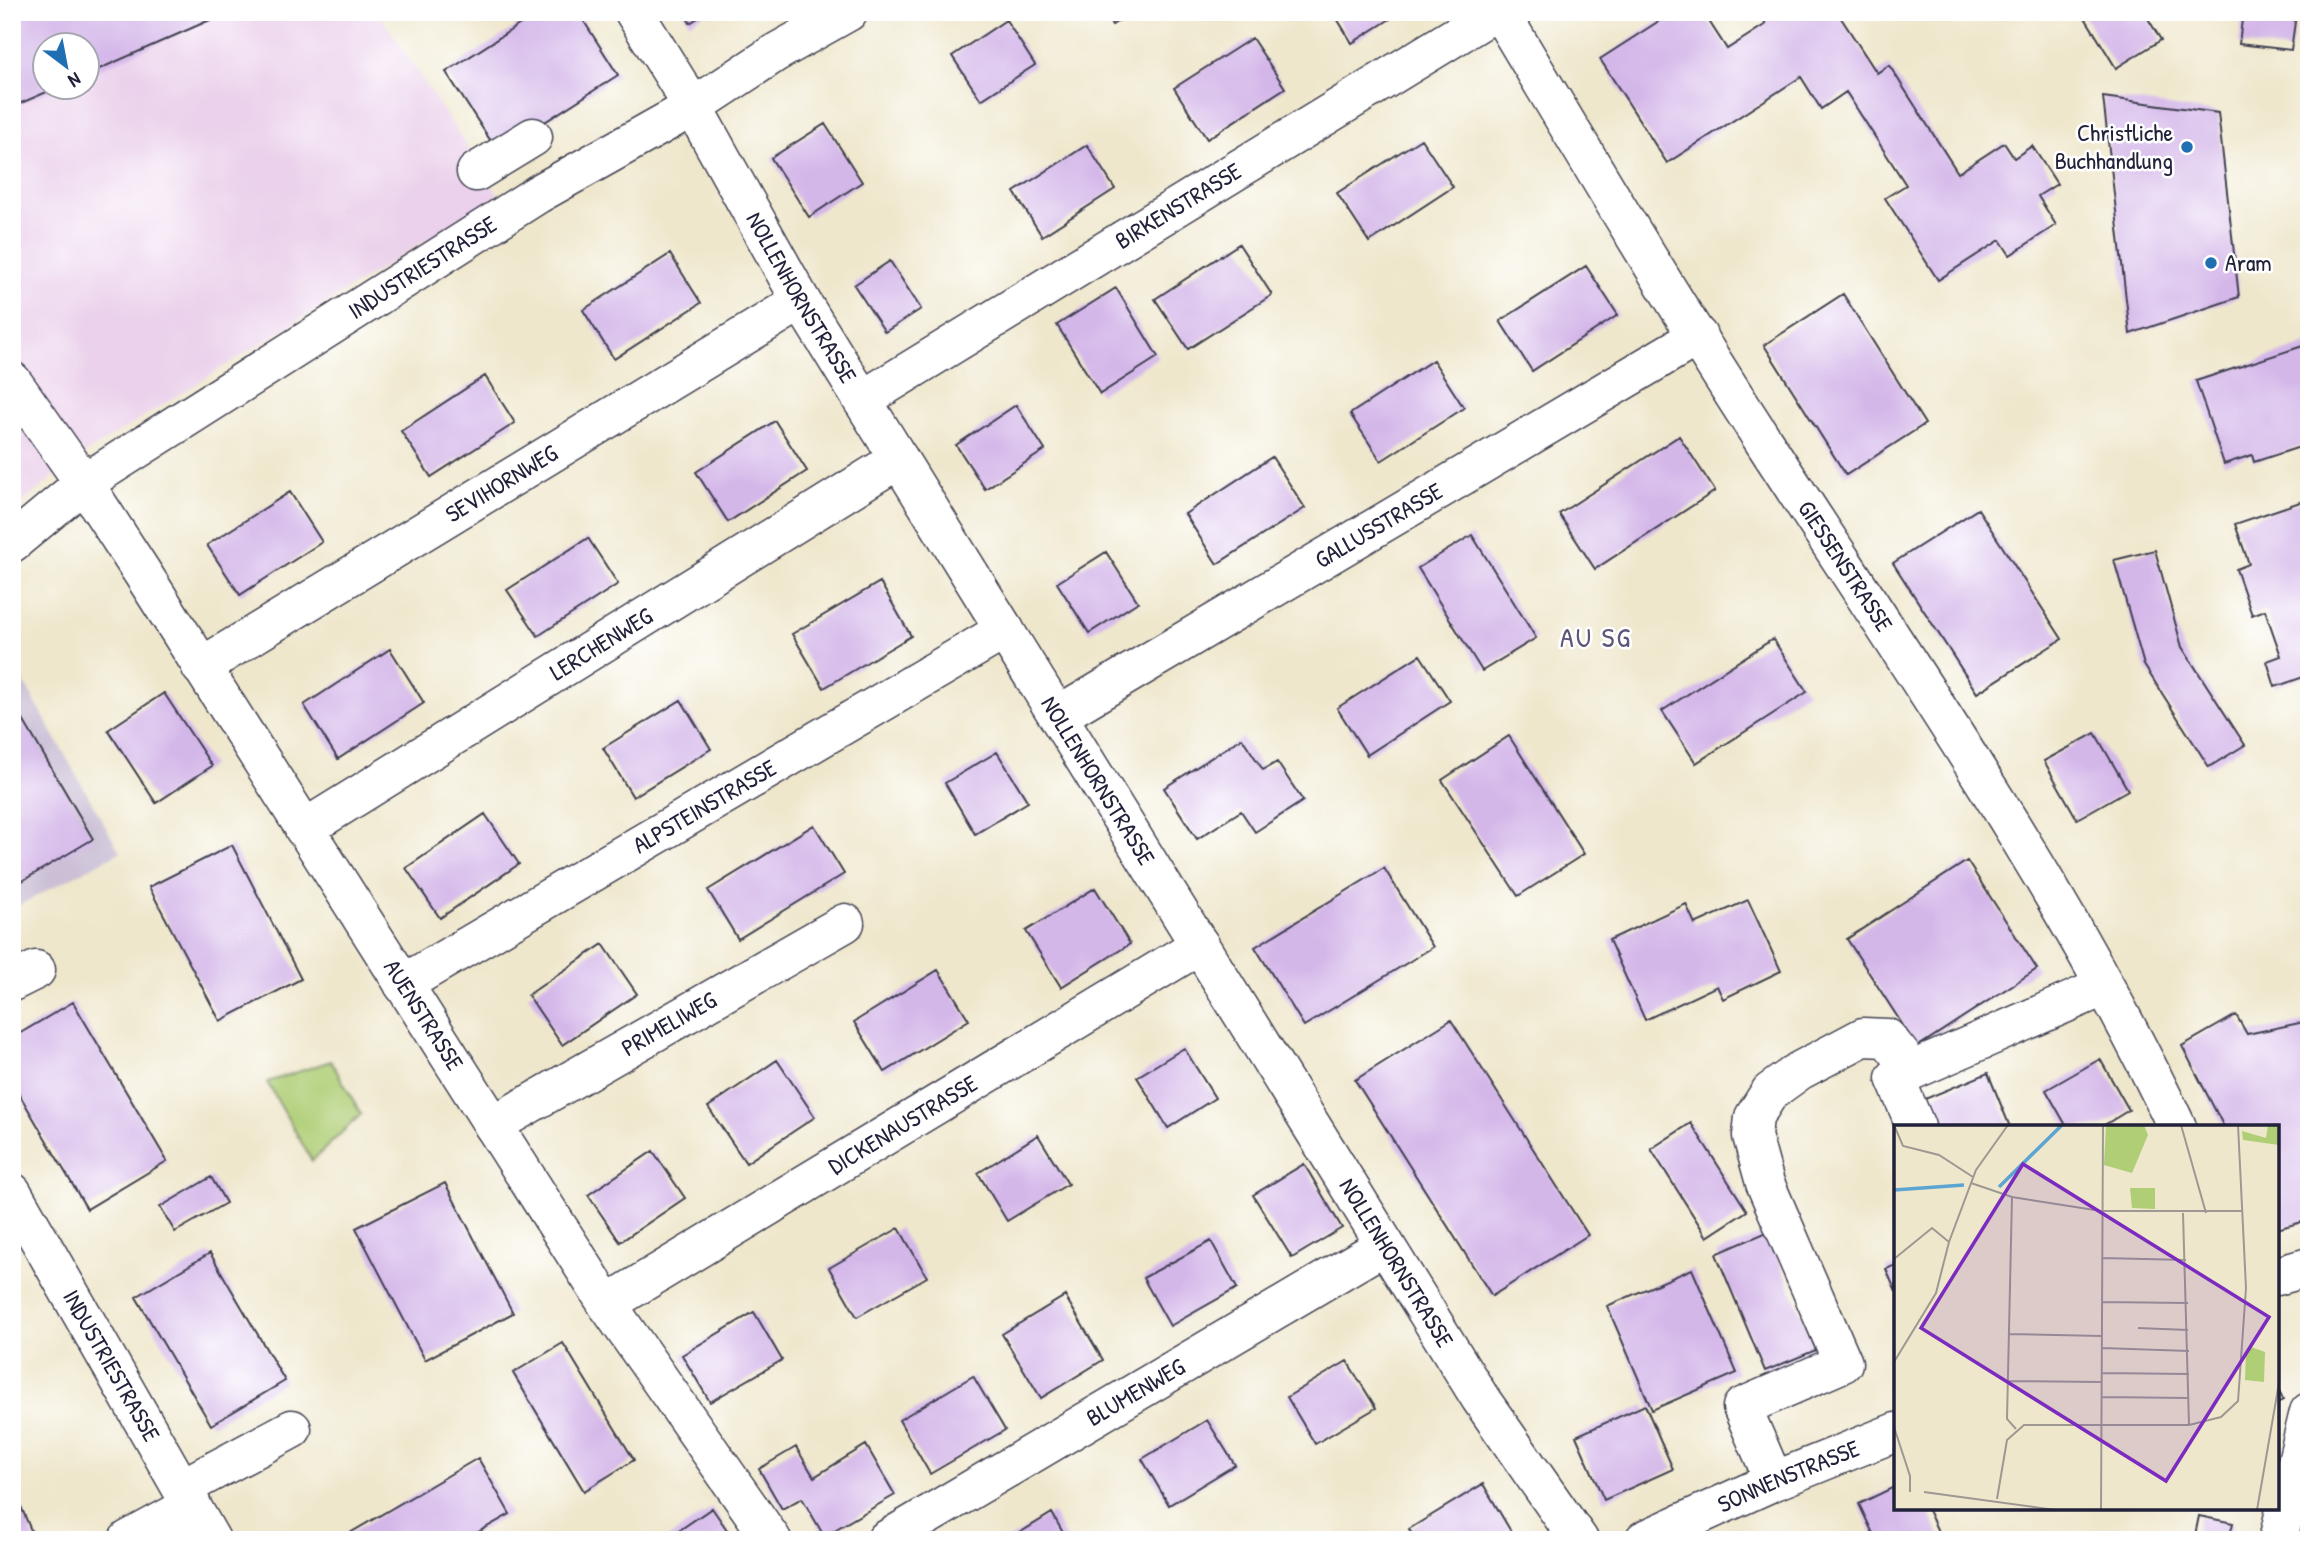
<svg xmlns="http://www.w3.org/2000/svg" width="2321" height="1552" font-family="'Patrick Hand',sans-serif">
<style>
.built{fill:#ebd1eb;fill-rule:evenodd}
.industrial{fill:#cbbfd5}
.green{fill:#afce75;stroke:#687858;stroke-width:2}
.building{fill:#d4b7e9}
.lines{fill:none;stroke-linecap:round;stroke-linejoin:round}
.minor-casing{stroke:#414051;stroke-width:41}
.minor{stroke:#fff;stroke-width:38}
.poi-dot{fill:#1f6fb2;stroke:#fff;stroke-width:2.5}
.labels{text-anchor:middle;stroke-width:5;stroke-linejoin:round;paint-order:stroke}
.poi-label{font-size:24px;fill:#22223b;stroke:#fff;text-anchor:end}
.street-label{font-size:24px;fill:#22223b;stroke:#fff}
.quarter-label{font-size:28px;letter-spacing:2px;fill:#605678;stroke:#fff}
.inset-river{fill:none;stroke:#5ca5d3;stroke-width:3.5}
.inset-road{fill:none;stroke:#9d9892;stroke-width:2}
.view{fill:#7b2cbf;fill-opacity:0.15;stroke:#7b2cbf;stroke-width:3.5}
.inset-edge{fill:none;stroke:#22223b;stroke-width:3.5}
</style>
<rect width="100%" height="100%" fill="#fff"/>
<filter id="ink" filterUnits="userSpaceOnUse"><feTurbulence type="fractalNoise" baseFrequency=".0143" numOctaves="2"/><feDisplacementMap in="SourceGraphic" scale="14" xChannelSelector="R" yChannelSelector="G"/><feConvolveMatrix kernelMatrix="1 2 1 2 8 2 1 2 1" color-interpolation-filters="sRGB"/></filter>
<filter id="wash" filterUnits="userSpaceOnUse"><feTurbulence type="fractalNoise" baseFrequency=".00686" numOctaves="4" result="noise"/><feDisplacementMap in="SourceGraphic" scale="28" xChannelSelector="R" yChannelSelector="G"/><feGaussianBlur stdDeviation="1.57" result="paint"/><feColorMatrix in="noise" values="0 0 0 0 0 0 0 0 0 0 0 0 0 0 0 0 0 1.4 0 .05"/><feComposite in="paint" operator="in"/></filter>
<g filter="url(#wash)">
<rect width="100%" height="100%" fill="#efe7cc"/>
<path class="built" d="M12 12H378L499 195 68 464 12 512ZM46 46H88V88H46Z"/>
<path class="industrial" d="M12 661 120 852 12 909Z"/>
<path class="green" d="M331 1061 361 1114 312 1161 267 1082Z"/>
<g id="blocks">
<path class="building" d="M12 12H228L88 74V46H46V88H56L12 107Z
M539 12H578L618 75 498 152 446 72Z
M684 12H707L690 23Z
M1104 12H1132L1112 25Z
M1333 12H1393L1395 16 1352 43Z
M1673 12H1703L1727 49 1766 24 1759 12H1837L1877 73 1889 65 1958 173 2004 143 2014 158 2032 146 2057 184 2038 196 2056 225 2010 255 2000 240 1938 280 1885 198 1906 185 1846 92 1821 109 1801 77 1667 163 1600 59Z
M2090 12H2144L2161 40 2116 68 2084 16Z
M2243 12 2296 15 2291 50 2239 44Z
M1006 20 1035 65 981 100 952 56Z
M1252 38 1285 88 1207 139 1174 88Z
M2103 97 2218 113 2239 297 2130 334Z
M825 124 862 182 809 217 771 158Z
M1421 139 1453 187 1369 242 1337 193Z
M1087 145 1115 189 1042 236 1014 192Z
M1239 244 1272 295 1188 349 1155 299Z
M670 254 701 303 614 359 583 310Z
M890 261 921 309 885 332 854 285Z
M1586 266 1618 315 1532 371 1500 321Z
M1116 288 1158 357 1100 394 1057 325Z
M1843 294 1925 424 1846 475 1764 345Z
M2309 344V444L2254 462 2252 455 2224 464 2196 381Z
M1433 360 1464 408 1381 461 1350 414Z
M485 376 515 423 431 477 401 431Z
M1016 405 1045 450 985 489 956 445Z
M775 421 807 471 728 522 696 472Z
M1679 436 1715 491 1595 569 1559 514Z
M1272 457 1305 508 1217 564 1185 514Z
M290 492 322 542 240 595 207 545Z
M2309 499V675L2275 687 2267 661 2281 656 2265 610 2252 615 2236 569 2249 564 2235 524Z
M1978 509 2062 639 1977 693 1893 563Z
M1472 535 1536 638 1482 671 1418 568Z
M588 538 618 584 538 636 507 590Z
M2155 550 2182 647 2245 745 2209 767 2144 665 2114 560Z
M1106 552 1138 602 1089 633 1057 583Z
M880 582 911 636 824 688 792 634Z
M1773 639 1807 692 1696 763 1662 711Z
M390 649 424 703 338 759 304 705Z
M1420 655 1450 701 1367 755 1337 708Z
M164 693 212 766 156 803 108 730Z
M681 700 711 749 633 797 603 748Z
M12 701 93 839 12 887Z
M2095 733 2128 790 2077 819 2044 761Z
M1509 736 1584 854 1518 896 1442 780Z
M1242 738 1263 770 1277 762 1303 801 1255 832 1241 811 1197 839 1164 788Z
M997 752 1028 802 975 834 945 783Z
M485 814 519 864 440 918 406 868Z
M814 825 844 874 738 939 708 890Z
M232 845 301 979 220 1021 149 887Z
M1967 861 2037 969 1917 1047 1847 939Z
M1384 868 1433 947 1304 1026 1255 947Z
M1095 888 1130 944 1061 987 1026 931Z
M1748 900 1781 971 1723 999 1717 986 1645 1020 1609 940 1686 904 1695 924Z
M603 944 637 994 562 1045 528 995Z
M938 970 969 1020 885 1072 854 1022Z
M73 1002 167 1161 87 1209 12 1082V1038Z
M2236 1015 2247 1034 2309 1021V1220L2277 1229V1127H2224L2182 1046Z
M1451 1020 1588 1235 1492 1296 1355 1080Z
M1184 1048 1215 1098 1168 1128 1137 1077Z
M2100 1059 2129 1110 2101 1127H2067L2046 1090Z
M777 1060 815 1117 746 1163 708 1107Z
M1988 1073 2010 1127H1931L1920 1101Z
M1691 1123 1747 1211 1707 1237 1651 1149Z
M1038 1135 1068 1184 1007 1221 978 1173Z
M653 1151 685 1198 620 1242 588 1195Z
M1304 1164 1342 1228 1292 1258 1253 1195Z
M211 1177 226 1203 175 1232 160 1207Z
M445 1183 513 1313 425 1360 356 1228Z
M899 1228 927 1277 857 1317 829 1268Z
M1767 1232 1816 1350 1765 1371 1716 1254Z
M1211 1241 1237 1288 1170 1326 1143 1278Z
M210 1253 285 1381 211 1425 136 1297Z
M1896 1265V1292L1886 1269Z
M1692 1269 1737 1373 1652 1410 1607 1306Z
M1065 1296 1103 1360 1041 1398 1002 1334Z
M754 1312 782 1360 710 1402 682 1355Z
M563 1343 634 1460 584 1491 513 1373Z
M1347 1361 1376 1408 1315 1444 1287 1397Z
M973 1376 1005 1430 930 1474 899 1420Z
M2277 1386 2283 1400 2277 1403Z
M1645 1405 1673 1469 1604 1500 1576 1436Z
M1207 1420 1235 1465 1169 1505 1142 1459Z
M866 1445 895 1495 824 1536 802 1498 782 1509 759 1469 796 1447 814 1477Z
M478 1458 510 1514 464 1540H338Z
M1483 1484 1516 1540H1415L1409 1529Z
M12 1485 35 1540H12Z
M1896 1486V1508H1927L1942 1540H1876L1859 1504Z
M712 1508 734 1540H665Z
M1052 1513 1067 1540H1008Z
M2199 1516 2233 1523 2229 1540H2194Z"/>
</g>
</g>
<g filter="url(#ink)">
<use href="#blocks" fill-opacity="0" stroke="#414051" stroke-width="2"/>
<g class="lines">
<defs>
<g id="minor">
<path id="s1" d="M634 12 693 107 801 301 1101 786 1480 1398 1579 1540"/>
<path id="s2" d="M1500 12C1587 158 1675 305 1768 448 1911 669 2064 888 2177 1127"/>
<path d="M476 172 533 137"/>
<path id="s3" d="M12 381 84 483 143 574 607 1304 772 1540"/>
<path id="s4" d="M862 400 1495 12"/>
<path id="s5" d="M12 543 84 483 538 194 693 107 775 53 848 12"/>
<path id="s6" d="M201 667 801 301"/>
<path id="s7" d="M1058 716 1698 336"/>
<path id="s8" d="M304 829 899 459"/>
<path d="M12 982 36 970"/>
<path id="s9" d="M403 984 1005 630"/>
<path id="s10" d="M493 1125 845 923"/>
<path d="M1916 1127 1895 1078 2103 987"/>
<path id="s11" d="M12 1192 211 1540"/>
<path d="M2277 1276 2309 1267"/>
<path id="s12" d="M607 1304 1200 945"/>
<path d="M1774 1481 1742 1407 1843 1363 1765 1183 1752 1136 1754 1117 1770 1092 1799 1071 1863 1037 1887 1038 1912 1069"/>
<path d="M182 1488 292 1429"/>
<path d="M128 1540 192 1505"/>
<path id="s13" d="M886 1540 1385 1245"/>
<path id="s14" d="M1644 1540 1774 1481 1896 1432"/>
<path d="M2278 1540 2309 1412"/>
</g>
</defs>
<use href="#minor" class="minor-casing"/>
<use href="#minor" class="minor"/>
</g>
</g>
<g class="poi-dot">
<circle cx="2187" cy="147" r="7"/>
<circle cx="2211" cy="263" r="7"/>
</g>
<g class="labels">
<g class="poi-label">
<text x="2173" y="141">Christliche<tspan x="2173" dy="28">Buchhandlung</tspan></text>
<text x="2225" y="271" text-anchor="start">Aram</text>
</g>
<g class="street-label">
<text dy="8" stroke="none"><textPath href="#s4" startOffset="371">BIRKENSTRASSE</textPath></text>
<text dy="8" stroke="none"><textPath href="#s5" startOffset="495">INDUSTRIESTRASSE</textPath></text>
<text dy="8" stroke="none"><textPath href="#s1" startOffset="331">NOLLENHORNSTRASSE</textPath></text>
<text dy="8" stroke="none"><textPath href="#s6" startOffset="352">SEVIHORNWEG</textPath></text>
<text dy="8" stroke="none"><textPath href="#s7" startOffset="373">GALLUSSTRASSE</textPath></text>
<text dy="8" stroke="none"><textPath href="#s2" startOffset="653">GIESSENSTRASSE</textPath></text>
<text dy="8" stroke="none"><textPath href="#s8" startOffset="350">LERCHENWEG</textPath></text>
<text dy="8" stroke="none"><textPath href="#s1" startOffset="898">NOLLENHORNSTRASSE</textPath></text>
<text dy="8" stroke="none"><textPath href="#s9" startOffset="350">ALPSTEINSTRASSE</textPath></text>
<text dy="8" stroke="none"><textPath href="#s3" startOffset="756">AUENSTRASSE</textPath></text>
<text dy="8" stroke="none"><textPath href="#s10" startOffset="203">PRIMELIWEG</textPath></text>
<text dy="8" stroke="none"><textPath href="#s12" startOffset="346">DICKENAUSTRASSE</textPath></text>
<text dy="8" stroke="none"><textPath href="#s1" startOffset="1465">NOLLENHORNSTRASSE</textPath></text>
<text dy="8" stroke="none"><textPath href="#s11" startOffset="200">INDUSTRIESTRASSE</textPath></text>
<text dy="8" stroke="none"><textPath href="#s13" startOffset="290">BLUMENWEG</textPath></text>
<text dy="8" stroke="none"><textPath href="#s14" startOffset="158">SONNENSTRASSE</textPath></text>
</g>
<g class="quarter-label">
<text x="1596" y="647">AU SG</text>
</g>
</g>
<g transform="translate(1894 1125)">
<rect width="385" height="385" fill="#efe7cc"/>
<path d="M212 0H250L254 10 238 48 210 40ZM374 0H385V20L349 15 348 6 372 13ZM236 63H261V84L238 83ZM357 222 371 227 370 257 351 255 352 226Z" fill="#afce75"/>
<path class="inset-river" d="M105 62 168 0M0 65 70 60"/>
<path class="inset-road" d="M0 0 9 21 45 30 79 52M287 0 312 88M77 58 118 72 207 86H348M118 72 113 294 122 304M289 88 295 300M208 133 292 135M0 134 38 103 55 117M208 177 294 178M244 203 294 205M115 209 208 211M208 223 295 226M0 237 42 168 55 117 82 45 114 0M207 248 295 249M114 256 207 257M207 272 295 273M0 302 16 351V367M30 367 161 385M103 374 113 315 130 300H295L327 292 344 276 352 163 344 0M207 385 209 0M363 385 385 258"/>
<path class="view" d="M129 39 375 192 272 356 27 203Z"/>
<rect width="385" height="385" class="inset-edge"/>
</g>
<rect width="2321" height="1552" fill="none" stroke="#fff" stroke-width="42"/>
<g transform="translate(66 66) rotate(148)"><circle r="33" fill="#ffffff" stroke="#a7a7b1" stroke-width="2"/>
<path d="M0-5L12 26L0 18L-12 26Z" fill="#1f6fb2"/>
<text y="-10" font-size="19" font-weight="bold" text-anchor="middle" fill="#22223b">N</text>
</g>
</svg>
